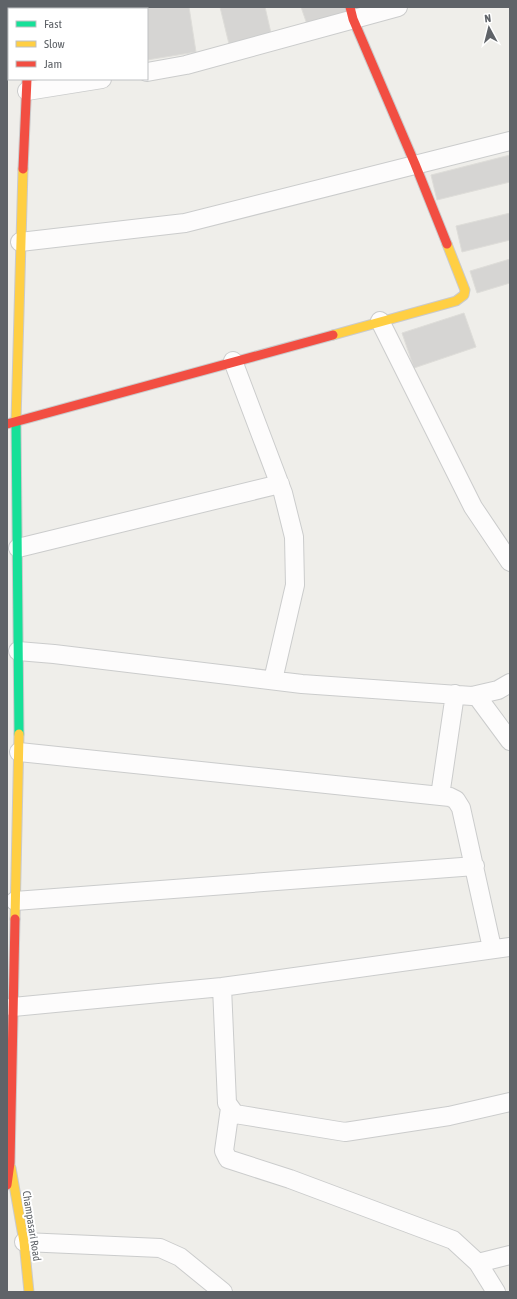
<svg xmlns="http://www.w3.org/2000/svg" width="517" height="1299" font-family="'Asap Condensed',sans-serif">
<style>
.building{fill:#d6d5d3;stroke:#deddd9}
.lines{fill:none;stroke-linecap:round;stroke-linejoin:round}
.street-casing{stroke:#cbcccc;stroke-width:20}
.fast-casing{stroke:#cacacb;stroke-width:11}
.slow-casing{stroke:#cacacb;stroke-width:11}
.jam-casing{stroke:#cacacb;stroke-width:11}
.street{stroke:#fdfcfc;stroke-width:18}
.fast{stroke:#16e098;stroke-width:9}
.slow{stroke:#ffcf43;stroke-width:9}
.jam{stroke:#f24e42;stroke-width:9}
.labels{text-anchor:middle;stroke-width:4;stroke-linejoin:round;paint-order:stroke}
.street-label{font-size:11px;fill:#5f6368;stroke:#fff}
</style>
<rect width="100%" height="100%" fill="#efeeea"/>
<path class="building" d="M49 7H189L196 52 147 60V9H49Z
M220 7H265L271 33 229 44Z
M301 7H345L348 15 308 27Z
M510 155V182L437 200 431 175Z
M510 213V240L462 252 456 226Z
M510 259V283L477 293 470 271Z
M464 313 476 347 414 368 402 333Z"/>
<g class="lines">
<defs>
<path id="street" d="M147 72 186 65 398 7
M27 91 102 79
M20 242 185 223 510 141
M380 321 473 507 510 562
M233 361 283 493 294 537 295 585 273 680
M18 548 280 484
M18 651 54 654 302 684 472 696 498 690 510 683
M476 695 510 741
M19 752 450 797 456 800 461 808 492 948
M440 796 455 694
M15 901 475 866
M222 987 227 1103 235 1114 345 1132 449 1116 510 1102
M13 1007 222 987 510 947
M230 1108 224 1151 228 1159 290 1179 453 1240 478 1263 496 1292
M24 1242 160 1248 180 1257 223 1292
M478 1263 510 1255"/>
<path id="fast" d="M16 421 19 734"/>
<path id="slow" d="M333 335 456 301 464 295 465 290 447 244
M16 421 23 169
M15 919 19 734
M11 1168 24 1242 29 1292"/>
<path id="jam" d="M28 7V9
M350 7 353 19 415 164 447 244
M23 169 27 79
M7 424 333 335
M7 1185 10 1163 15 919"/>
</defs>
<use href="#street" class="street-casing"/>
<use href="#fast" class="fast-casing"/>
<use href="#slow" class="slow-casing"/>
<use href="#jam" class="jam-casing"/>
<use href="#street" class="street"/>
<use href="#fast" class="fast"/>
<use href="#slow" class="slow"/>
<use href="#jam" class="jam"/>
</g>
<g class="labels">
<g class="street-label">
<text transform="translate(32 1226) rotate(81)" y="4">Champasari Road</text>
</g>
</g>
<rect width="517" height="1299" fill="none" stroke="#5f6368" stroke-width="16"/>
<rect x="8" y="8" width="140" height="72" fill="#ffffff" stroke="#bfc1c3"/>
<rect x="16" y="21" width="20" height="6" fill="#16e098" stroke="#bfc1c3"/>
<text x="44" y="28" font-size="12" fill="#5f6368">Fast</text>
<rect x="16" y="41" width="20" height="6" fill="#ffcf43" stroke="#bfc1c3"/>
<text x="44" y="48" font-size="12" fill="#5f6368">Slow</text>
<rect x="16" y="61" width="20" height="6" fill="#f24e42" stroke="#bfc1c3"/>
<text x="44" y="68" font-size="12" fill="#5f6368">Jam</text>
<g transform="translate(489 28) rotate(353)" stroke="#ffffff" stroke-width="3" paint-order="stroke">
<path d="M0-3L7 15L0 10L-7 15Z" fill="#5f6368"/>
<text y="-6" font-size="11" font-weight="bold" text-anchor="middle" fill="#5f6368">N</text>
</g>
</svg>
